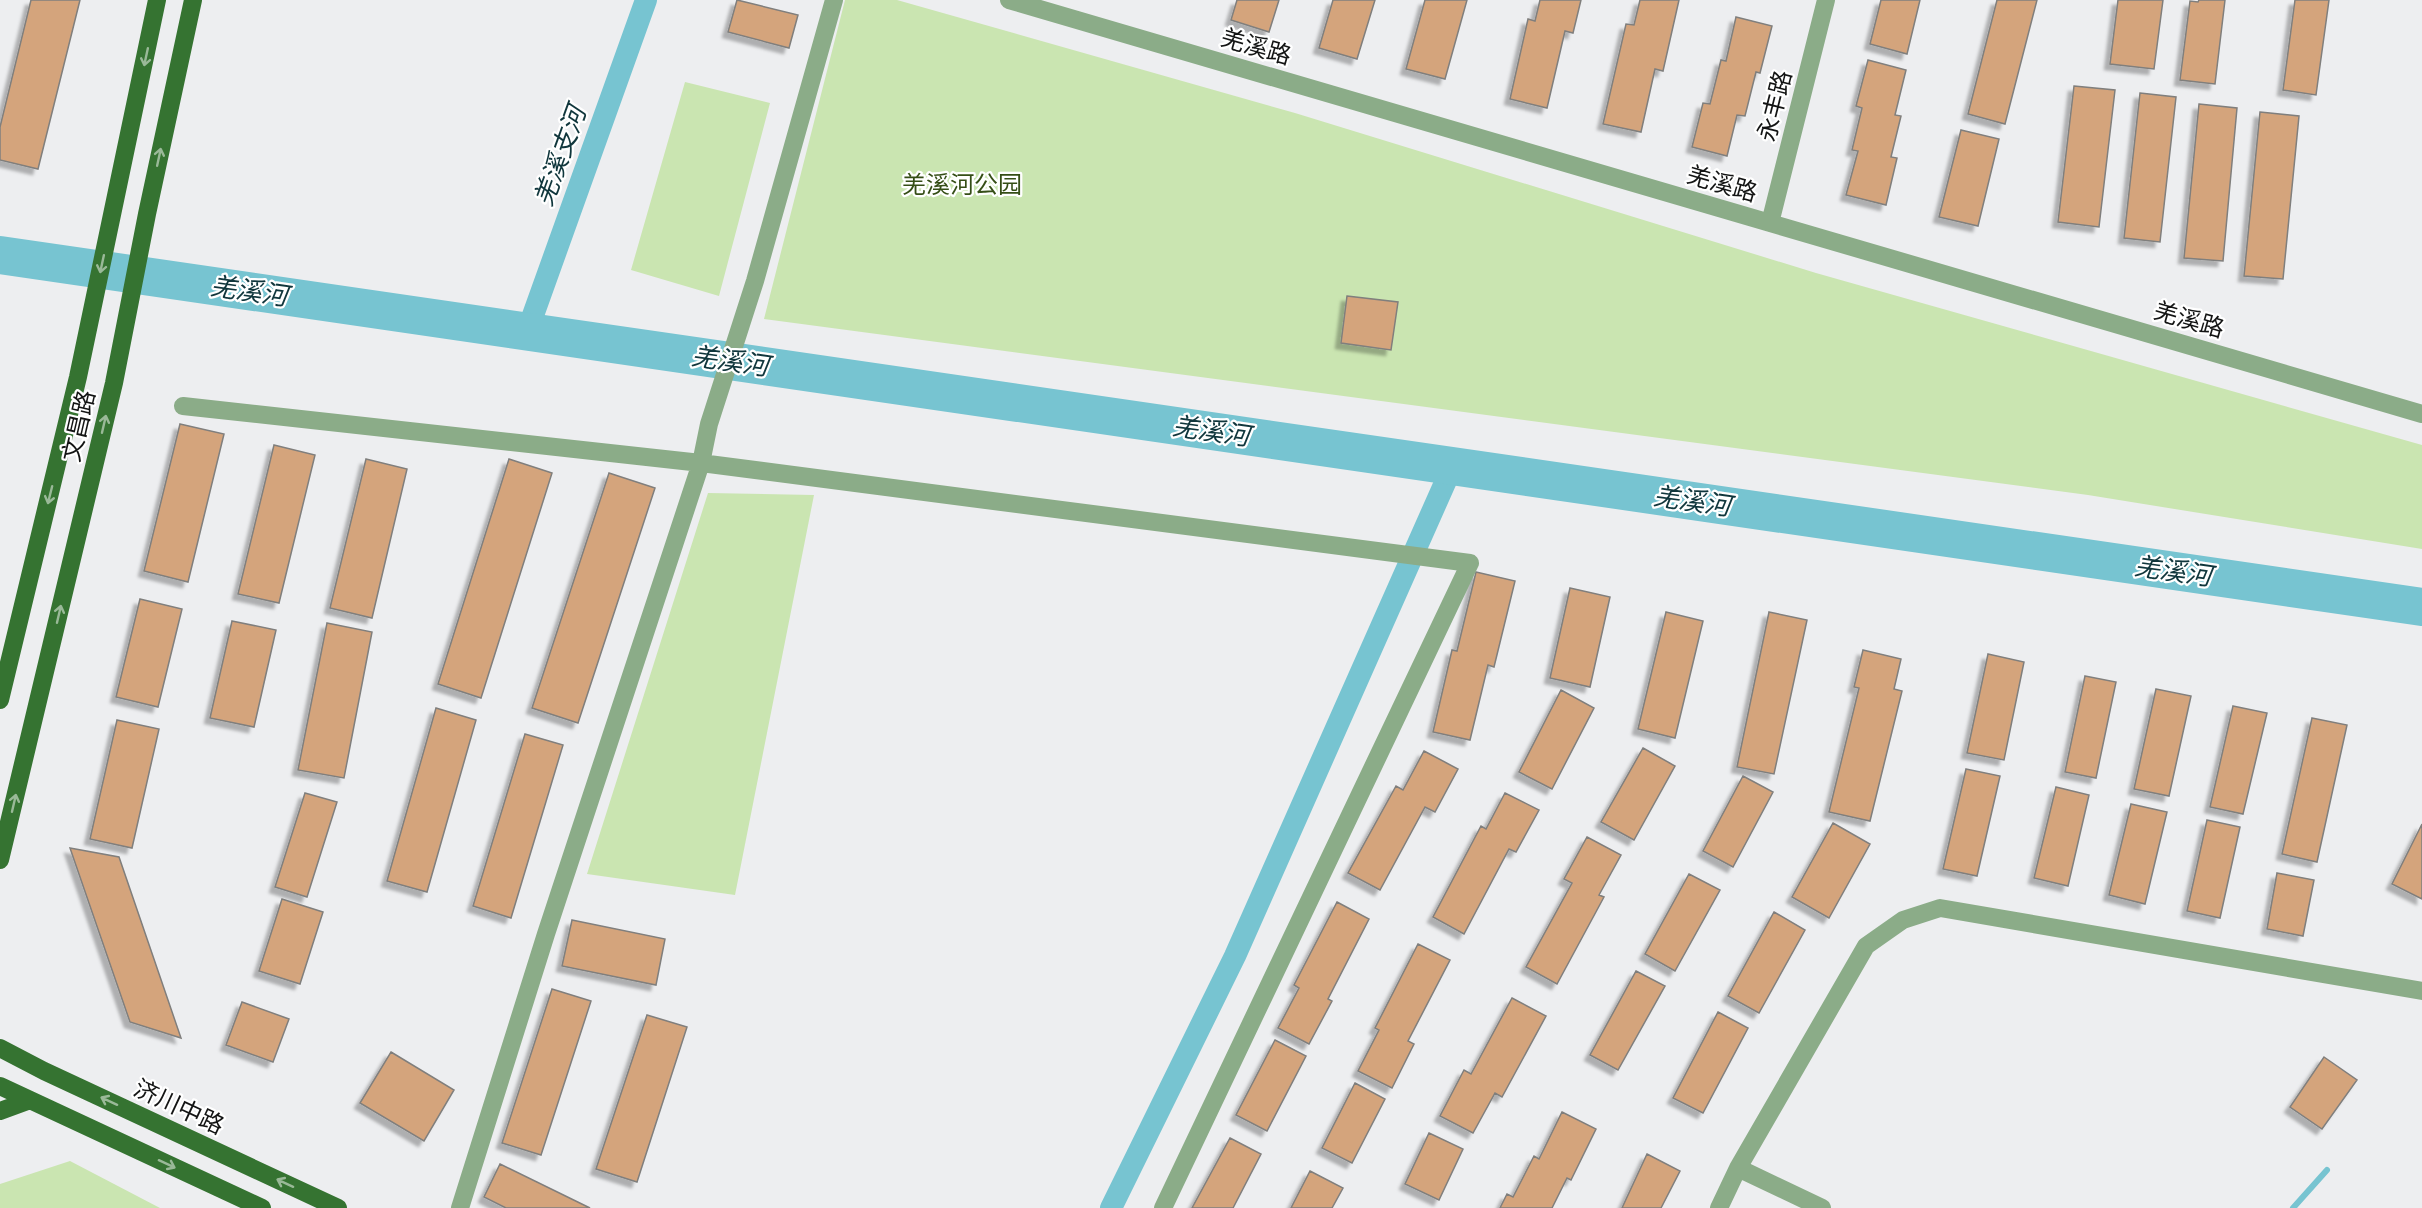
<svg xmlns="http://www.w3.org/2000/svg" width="2422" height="1208" font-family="'Alegreya Sans','Noto Sans SC',sans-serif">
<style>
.green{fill:#cae5b1}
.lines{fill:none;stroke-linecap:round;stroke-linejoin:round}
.stream{stroke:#77c4d1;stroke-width:6}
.canal{stroke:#77c4d1;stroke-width:22}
.river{stroke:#77c4d1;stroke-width:38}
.building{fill:#d4a47c;stroke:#807f7d;stroke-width:1.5;filter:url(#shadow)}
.minor{stroke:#8bac88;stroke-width:18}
.major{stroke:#357331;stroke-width:18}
.oneway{stroke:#9ab998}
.labels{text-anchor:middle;stroke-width:4.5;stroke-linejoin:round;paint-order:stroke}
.street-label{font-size:24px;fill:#131414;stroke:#fff}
.park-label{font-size:24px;fill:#354e16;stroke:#fff}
.water-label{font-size:26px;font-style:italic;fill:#10363c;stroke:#fff}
</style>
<defs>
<filter id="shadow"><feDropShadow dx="-5.5" dy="5.5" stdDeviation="1.5" flood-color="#0004"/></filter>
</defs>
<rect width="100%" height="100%" fill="#edeef0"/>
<path class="green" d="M845 0H897L1295 113 1816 273 2422 445V549L2088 495 764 319Z
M685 82 770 103 719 296 631 270Z
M708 493 814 495 735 895 587 874Z
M70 1161 160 1208H0V1184Z"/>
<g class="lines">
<path class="stream" d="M2293 1208 2327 1170"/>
<path class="canal" d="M527 332 646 0
M1111 1208 1235 956 1452 467"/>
<path class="river" d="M0 255 2422 607"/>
</g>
<path class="building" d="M31 0H80L38 169 0 160V127Z
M737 0 798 15 789 48 728 32Z
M1237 0H1279L1269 32 1231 20Z
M1333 0H1375L1357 59 1319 48Z
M1425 0H1467L1445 79 1406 69Z
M1540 0H1581L1573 33 1565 31 1547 108 1510 99 1528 19 1535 21Z
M1640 0H1679L1663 71 1655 69 1641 132 1603 124 1626 24 1634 25Z
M1881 0H1920L1907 54 1870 44Z
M1997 0H2037L2005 124 1968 114Z
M2118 0H2163L2154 69 2110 64Z
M2199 0H2225L2215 84 2180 80 2190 1 2198 2Z
M2295 0H2329L2316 95 2283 90Z
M1736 17 1772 26 1760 73 1756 72 1745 116 1737 115 1727 156 1692 147 1703 103 1710 104 1721 60 1726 61Z
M1868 60 1906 70 1895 115 1901 116 1891 157 1897 158 1886 205 1846 195 1858 151 1852 150 1862 108 1856 106Z
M2074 86 2115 90 2099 227 2058 222Z
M2140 93 2176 97 2160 242 2124 238Z
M2199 104 2237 108 2223 261 2184 258Z
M2260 112 2299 116 2283 279 2244 276Z
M1961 130 1999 139 1978 226 1939 217Z
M1347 296 1398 302 1391 350 1341 343Z
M180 424 224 434 188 582 144 571Z
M274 445 315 455 279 603 238 594Z
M366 459 407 469 372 618 330 608Z
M509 459 552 473 481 698 438 684Z
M609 473 655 488 578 723 532 708Z
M1476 572 1515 581 1494 667 1488 665 1470 740 1433 732 1452 650 1457 651Z
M1570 588 1610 597 1590 687 1550 678Z
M140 599 182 609 158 707 116 697Z
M1666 612 1703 621 1675 738 1638 729Z
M1769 612 1807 620 1774 774 1737 767Z
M232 621 276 630 254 727 210 718Z
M327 623 372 632 344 778 298 770Z
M1863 650 1901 659 1894 689 1902 691 1870 821 1829 812 1859 688 1854 687Z
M1988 654 2024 662 2004 760 1967 753Z
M2085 676 2116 682 2096 778 2065 772Z
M2156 689 2191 696 2169 796 2134 789Z
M1561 690 1594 708 1552 789 1519 772Z
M2233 706 2267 713 2243 814 2210 807Z
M436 708 476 720 427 892 387 881Z
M2312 718 2347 725 2317 862 2282 854Z
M117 720 159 729 132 848 90 839Z
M525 734 563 745 511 918 473 906Z
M1643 748 1675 766 1634 840 1601 822Z
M1424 751 1458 769 1435 812 1425 807 1380 890 1348 873 1396 786 1403 790Z
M1966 769 2000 776 1977 876 1943 869Z
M1743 776 1773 792 1733 867 1703 851Z
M2056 787 2089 795 2068 886 2034 878Z
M305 793 337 802 307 897 275 887Z
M1505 793 1539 810 1516 852 1509 849 1464 934 1433 917 1481 826 1486 829Z
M2131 804 2167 812 2145 904 2109 895Z
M2207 820 2240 827 2220 918 2187 911Z
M1833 823 1870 844 1829 918 1792 897Z
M2422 824V899L2392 884Z
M1587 837 1621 855 1599 895 1604 897 1557 984 1526 967 1572 883 1564 879Z
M70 848 119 857 181 1038 130 1022Z
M2277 873 2314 880 2303 936 2267 929Z
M1689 874 1720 890 1675 971 1645 954Z
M282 899 323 912 300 984 259 971Z
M1337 902 1369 919 1328 999 1332 1001 1309 1044 1278 1028 1299 988 1294 985Z
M1774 912 1805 930 1759 1013 1728 996Z
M572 920 665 939 656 985 562 966Z
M1418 944 1450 960 1408 1041 1414 1044 1392 1088 1358 1071 1379 1030 1375 1028Z
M1636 971 1665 986 1618 1070 1590 1055Z
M552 989 591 1001 541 1155 502 1143Z
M1512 998 1546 1016 1502 1097 1495 1093 1473 1133 1440 1116 1464 1070 1471 1074Z
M242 1002 289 1019 273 1062 226 1045Z
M1718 1012 1748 1028 1703 1113 1673 1098Z
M647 1015 687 1027 637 1182 596 1169Z
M1275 1040 1306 1056 1267 1131 1236 1115Z
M391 1052 454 1090 424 1141 360 1103Z
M2324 1057 2357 1080 2322 1129 2290 1107Z
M1355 1083 1385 1099 1352 1163 1322 1148Z
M1562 1112 1596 1129 1571 1180 1567 1178 1552 1208H1500L1507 1194 1513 1197 1534 1156 1539 1159Z
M1429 1133 1463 1149 1439 1200 1405 1184Z
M1230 1138 1261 1154 1233 1208H1192Z
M1647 1154 1680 1171 1661 1208H1622Z
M500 1164 590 1208H506L484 1197Z
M1310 1171 1343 1188 1332 1208H1291Z"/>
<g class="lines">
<path class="minor" d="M1009 0 2422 414
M1770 223 1826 0
M183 406 701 463 1470 563 1163 1208
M1738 1168 1822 1208
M460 1208 546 934 701 463 709 424 755 281 834 0
M1719 1208 1738 1168 1866 946 1903 920 1940 908 2422 991"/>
<path class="major" d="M0 700 78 377 157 0
M0 860 114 383 147 214 193 0
M0 1048 44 1071 338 1208
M0 1086 262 1208
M0 1111 30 1100"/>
</g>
<defs><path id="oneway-shaft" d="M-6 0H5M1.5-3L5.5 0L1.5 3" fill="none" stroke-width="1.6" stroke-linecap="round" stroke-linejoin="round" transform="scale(1.5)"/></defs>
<g class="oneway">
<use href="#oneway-shaft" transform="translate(146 57) rotate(102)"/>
<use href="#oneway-shaft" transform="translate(159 157) rotate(-78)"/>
<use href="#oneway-shaft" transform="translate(102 264) rotate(102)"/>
<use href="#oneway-shaft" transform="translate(104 424) rotate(-77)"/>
<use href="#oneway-shaft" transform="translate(50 495) rotate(104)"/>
<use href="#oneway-shaft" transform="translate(59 614) rotate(-77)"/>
<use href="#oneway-shaft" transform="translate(14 803) rotate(-77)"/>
<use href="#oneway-shaft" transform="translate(109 1101) rotate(-155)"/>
<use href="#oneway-shaft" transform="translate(167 1164) rotate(25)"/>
<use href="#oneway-shaft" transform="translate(285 1183) rotate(-155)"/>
</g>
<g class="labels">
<g class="street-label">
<text transform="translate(1256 47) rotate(16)" y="8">羌溪路</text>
<text transform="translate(1775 106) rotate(-76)" y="8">永丰路</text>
<text transform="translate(1722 184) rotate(16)" y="8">羌溪路</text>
<text transform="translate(2189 320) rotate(16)" y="8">羌溪路</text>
<text transform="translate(79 426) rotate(-77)" y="8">文昌路</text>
<text transform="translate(179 1107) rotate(25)" y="8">济川中路</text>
</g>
<g class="park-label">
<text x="962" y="193">羌溪河公园</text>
</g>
<g class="water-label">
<text transform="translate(560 156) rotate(-70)" y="9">羌溪支河</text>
<text transform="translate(249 291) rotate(8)" y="9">羌溪河</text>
<text transform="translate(730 361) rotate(8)" y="9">羌溪河</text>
<text transform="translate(1211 431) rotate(8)" y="9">羌溪河</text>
<text transform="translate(1692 501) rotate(8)" y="9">羌溪河</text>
<text transform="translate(2173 571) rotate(8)" y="9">羌溪河</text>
</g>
</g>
</svg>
